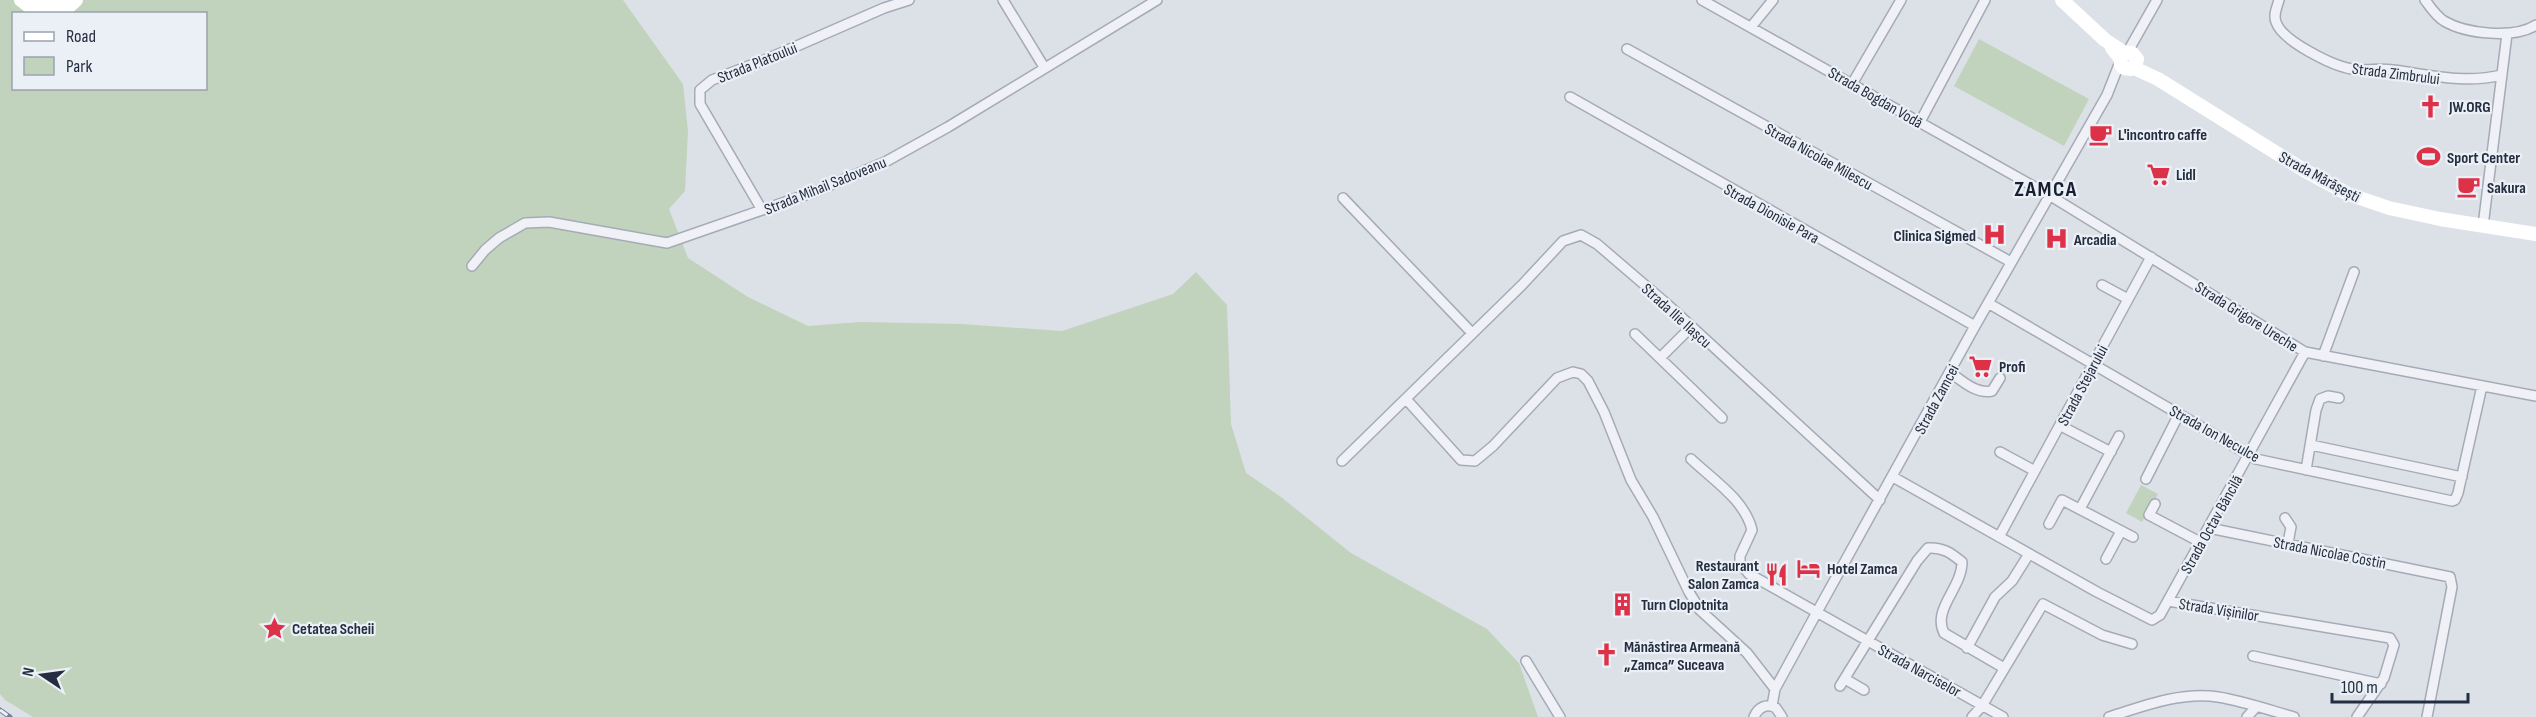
<svg xmlns="http://www.w3.org/2000/svg" width="2536" height="717" font-family="'Sofia Sans Condensed',sans-serif">
<style>
.green{fill:#c1d3bc}
.lines{fill:none;stroke-linecap:round;stroke-linejoin:round}
.street-casing{stroke:#a5abb6;stroke-width:12}
.street{stroke:#eff1f6;stroke-width:9}
.secondary{stroke:#fff;stroke-width:14}
.rail-casing{stroke:#747f93;stroke-width:5}
.rail{stroke:#ebf0f6;stroke-width:3;stroke-dasharray:9;stroke-linecap:butt}
.labels{text-anchor:middle;stroke-width:4.5;stroke-linejoin:round;paint-order:stroke}
.street-label{font-size:16px;fill:#242e40;stroke:#ebf0f6}
.poi-label{font-size:16px;font-weight:bold;fill:#242e40;stroke:#ebf0f6;text-anchor:start}
.district-label{font-size:22px;font-weight:bold;letter-spacing:1.5px;fill:#171f30;stroke:#ebf0f6}
</style>
<rect width="100%" height="100%" fill="#dce1e8"/>
<path class="green" d="M0 0H18L39 13 14 14V88H206V14L62 13 80 0H623L683 84 688 131 685 191 669 209 688 258 748 297 808 326 860 322 962 324 1062 331 1173 294 1196 272 1227 305 1231 424 1246 473 1281 497 1351 553 1487 629 1519 663 1538 717H33L5 700 0 694Z
M1979 39 2089 99 2064 146 1954 86Z
M2141 485 2158 494 2142 522 2126 513Z"/>
<g class="lines">
<defs>
<path id="street" d="M1003 0 1044 67
M1702 0 2049 195 2305 352 2536 396
M2279 0C2277 7 2273 15 2276 22 2282 41 2333 66 2352 69 2366 71 2380 68 2393 70 2431 75 2464 84 2502 75
M2425 0C2431 8 2436 16 2444 21 2466 34 2514 39 2536 25
M1751 27 1773 0
M1627 49 2011 262
M2127 53 2157 0
M1852 84 1901 0
M1570 97 1975 326
M1920 122 1985 0
M1343 198 1472 333
M762 210 700 104V90L712 80 767 59 884 8 909 0
M2483 226 2507 34
M472 266 485 250 499 238 525 223 549 222 667 243 814 192 885 162 948 127 1157 0
M2102 285 2128 299
M1988 303 2256 459 2452 501 2455 500 2458 493 2482 386
M1635 334 1722 418
M2323 356 2354 272
M1660 358 1691 327
M1950 372C1962 381 1976 394 1992 391L2000 378
M1406 399 1461 460 1475 461 1493 446 1557 378 1573 372 1581 374 1588 381 1604 412 1631 480 1653 517 1689 592 1700 610 1747 653 1775 689
M2061 426 2111 452
M2311 445 2462 477
M2000 452 2035 471
M1691 459C1712 479 1745 500 1752 530L1740 556V563L1749 574 2003 717
M1342 461 1522 285 1563 241 1581 235 1597 244 1667 304 1880 500
M2306 470 2316 410 2320 399 2328 396 2339 398
M1893 477 2097 592 2152 620 2160 615 2305 352
M2146 479 2179 414
M2155 504 2149 515 2200 542
M2080 509 2119 436
M2285 518 2291 527 2288 543
M2049 524 2062 500 2133 537
M2209 528 2450 577 2452 587 2427 717
M1999 537 2151 257
M2106 559 2121 531
M2168 601 2390 638 2394 645 2384 678 2357 717
M1967 648 1995 597 2012 581 2029 554
M2253 656 2381 684
M1526 661 1560 717
M1845 679 1864 690
M1840 686 1917 561 1928 548C1943 547 1951 553 1962 562 1962 588 1932 609 1944 633L2004 668
M1772 706 1775 689 1817 612 1975 326 2107 95 2120 62
M1754 717C1758 707 1767 703 1776 708L1782 717
M1972 717 1982 706 2043 604 2102 635 2132 644
M2109 717C2143 706 2182 691 2218 697 2243 701 2269 710 2294 717
M2247 717 2257 706"/>
</defs>
<use href="#street" class="street-casing"/>
<use href="#street" class="street"/>
<path class="secondary" d="M21 0 34 10 45 14
M36 0 50 5 62 1
M2062 0 2105 40 2125 53
M46 14 66 9 76 0
M2112 48 2120 58 2121 65 2124 68 2131 69 2136 64 2137 59 2132 53H2125L2120 58
M2134 68 2158 79 2302 169 2348 194 2389 208 2440 219 2536 234"/>
<defs>
<path id="rail" d="M0 710 10 717"/>
</defs>
<use href="#rail" class="rail-casing"/>
<use href="#rail" class="rail"/>
</g>
<defs>
<symbol id="church-bare" viewBox="-9 -9 18 18"><path d="M-1.2-6h2.4v3.5h3.3v2.4h-3.3V6h-2.4V-.1h-3.3v-2.4h3.3Z" fill="#dd3148" stroke="#ebf0f6" stroke-width="2.5" paint-order="stroke"/></symbol>
<symbol id="cafe-bare" viewBox="-9 -9 18 18"><path d="M-5.5-4.5H6V0H3Q3 3.5 0 3.5H-2.5Q-5.5 3.5-5.5 0ZM3-3.2v2h1.7v-2ZM-6 4.5H4V6H-6Z" fill="#dd3148" stroke="#ebf0f6" stroke-width="2.5" paint-order="stroke"/></symbol>
<symbol id="stadium-bare" viewBox="-9 -9 18 18"><path d="M0-5a6.5 5 0 1 0 0 10a6.5 5 0 1 0 0-10ZM-3.5-1.8h7v3.6h-7Z" fill="#dd3148" stroke="#ebf0f6" stroke-width="2.5" paint-order="stroke"/></symbol>
<symbol id="supermarket-bare" viewBox="-9 -9 18 18"><path d="M-6-5.5h2.5l.6 2H6L4.5 2H-2.5L-4.4-4H-6ZM-1.5 3.2a1.3 1.3 0 1 0 .1 0ZM3 3.2a1.3 1.3 0 1 0 .1 0Z" fill="#dd3148" stroke="#ebf0f6" stroke-width="2.5" paint-order="stroke"/></symbol>
<symbol id="hospital-bare" viewBox="-9 -9 18 18"><path d="M-5-5h3v3.5h4V-5h3V5h-3V1.5h-4V5h-3Z" fill="#dd3148" stroke="#ebf0f6" stroke-width="2.5" paint-order="stroke"/></symbol>
<symbol id="hotel-bare" viewBox="-9 -9 18 18"><path d="M-6-4.5h1.5V1H6V5H4.5V3h-9V5H-6ZM-4 0a1.8 1.8 0 1 1 3.6 0ZM.5 0V-2.5h3Q6-2.5 6 0Z" fill="#dd3148" stroke="#ebf0f6" stroke-width="2.5" paint-order="stroke"/></symbol>
<symbol id="restaurant-bare" viewBox="-9 -9 18 18"><path d="M-5-6h1v4h1v-4h1v4h1v-4h1v5L-1.5 .5V6h-2V.5L-5-1ZM5-6V6H3V1.5H1.5Q1.5-4 5-6Z" fill="#dd3148" stroke="#ebf0f6" stroke-width="2.5" paint-order="stroke"/></symbol>
<symbol id="building-bare" viewBox="-9 -9 18 18"><path d="M-4-6H4V6H1V3H-1V6H-4ZM-2.5-4.3h1.7v1.8h-1.7ZM.8-4.3h1.7v1.8H.8ZM-2.5-1h1.7V.8h-1.7ZM.8-1h1.7V.8H.8Z" fill="#dd3148" stroke="#ebf0f6" stroke-width="2.5" paint-order="stroke"/></symbol>
<symbol id="sight-bare" viewBox="-9 -9 18 18"><path d="M0-6L1.8-2.2L6-1.7L2.9 1.2L3.7 5.4L0 3.3L-3.7 5.4L-2.9 1.2L-6-1.7L-1.8-2.2Z" fill="#dd3148" stroke="#ebf0f6" stroke-width="2.5" paint-order="stroke"/></symbol>
</defs>
<g fill-rule="evenodd">
<use href="#church-bare" x="2414" y="90" width="33" height="33"/>
<use href="#cafe-bare" x="2084" y="118" width="33" height="33"/>
<use href="#stadium-bare" x="2412" y="140" width="33" height="33"/>
<use href="#supermarket-bare" x="2142" y="158" width="33" height="33"/>
<use href="#cafe-bare" x="2452" y="170" width="33" height="33"/>
<use href="#hospital-bare" x="1978" y="218" width="33" height="33"/>
<use href="#hospital-bare" x="2040" y="222" width="33" height="33"/>
<use href="#supermarket-bare" x="1964" y="350" width="33" height="33"/>
<use href="#hotel-bare" x="1792" y="552" width="33" height="33"/>
<use href="#restaurant-bare" x="1760" y="558" width="33" height="33"/>
<use href="#building-bare" x="1606" y="588" width="33" height="33"/>
<use href="#sight-bare" x="258" y="612" width="33" height="33"/>
<use href="#church-bare" x="1590" y="638" width="33" height="33"/>
</g>
<g class="labels">
<g class="street-label">
<text transform="translate(757 62) rotate(-22)" y="6">Strada Platoului</text>
<text transform="translate(2396 73) rotate(7)" y="6">Strada Zimbrului</text>
<text transform="translate(1876 97) rotate(30)" y="6">Strada Bogdan Vodă</text>
<text transform="translate(1819 156) rotate(29)" y="6">Strada Nicolae Milescu</text>
<text transform="translate(2320 176) rotate(28)" y="6">Strada Mărășești</text>
<text transform="translate(825 185) rotate(-22)" y="6">Strada Mihail Sadoveanu</text>
<text transform="translate(1772 213) rotate(29)" y="6">Strada Dionisie Para</text>
<text transform="translate(1677 315) rotate(42)" y="6">Strada Ilie Ilașcu</text>
<text transform="translate(2247 316) rotate(32)" y="6">Strada Grigore Ureche</text>
<text transform="translate(2082 385) rotate(-62)" y="6">Strada Stejarului</text>
<text transform="translate(1936 399) rotate(-62)" y="6">Strada Zamcei</text>
<text transform="translate(2215 433) rotate(29)" y="6">Strada Ion Neculce</text>
<text transform="translate(2211 524) rotate(-61)" y="6">Strada Octav Băncilă</text>
<text transform="translate(2330 552) rotate(11)" y="6">Strada Nicolae Costin</text>
<text transform="translate(2219 609) rotate(9)" y="6">Strada Vișinilor</text>
<text transform="translate(1920 670) rotate(29)" y="6">Strada Narciselor</text>
</g>
<g class="poi-label">
<text x="2449" y="112">JW.ORG</text>
<text x="2118" y="140">L'incontro caffe</text>
<text x="2447" y="163">Sport Center</text>
<text x="2176" y="180">Lidl</text>
<text x="2487" y="193">Sakura</text>
<text x="1976" y="241" text-anchor="end">Clinica Sigmed</text>
<text x="2074" y="245">Arcadia</text>
<text x="1999" y="372">Profi</text>
<text x="1759" y="571" text-anchor="end">Restaurant<tspan x="1759" dy="18">Salon Zamca</tspan></text>
<text x="1827" y="574">Hotel Zamca</text>
<text x="1641" y="610">Turn Clopotnita</text>
<text x="292" y="634">Cetatea Scheii</text>
<text x="1624" y="652">Mănăstirea Armeană<tspan x="1624" dy="18">„Zamca” Suceava</tspan></text>
</g>
<g class="district-label">
<text x="2046" y="196">ZAMCA</text>
</g>
</g>
<rect x="12" y="12" width="195" height="78" fill="#ebf0f6" stroke="#9ba2ad" stroke-width="1.5"/>
<rect x="24" y="32" width="30" height="9" fill="#ffffff" stroke="#9ba2ad" stroke-width="1.5"/>
<text x="66" y="42" font-size="18" fill="#242e40">Road</text>
<rect x="24" y="57" width="30" height="18" fill="#c1d3bc" stroke="#9ba2ad" stroke-width="1.5"/>
<text x="66" y="72" font-size="18" fill="#242e40">Park</text>
<g transform="translate(42 675) rotate(283)" stroke="#ebf0f6" stroke-width="4.5" paint-order="stroke">
<path d="M0-4.5L10 22L0 15L-10 22Z" fill="#242e40"/>
<text y="-9" font-size="16" font-weight="bold" text-anchor="middle" fill="#242e40">N</text>
</g>
<path d="M2332 693v9h136v-9" fill="none" stroke="#242e40" stroke-width="3"/>
<text x="2341" y="693" font-size="18" fill="#242e40" stroke="#ebf0f6" stroke-width="4.5" paint-order="stroke">100 m</text>
</svg>
